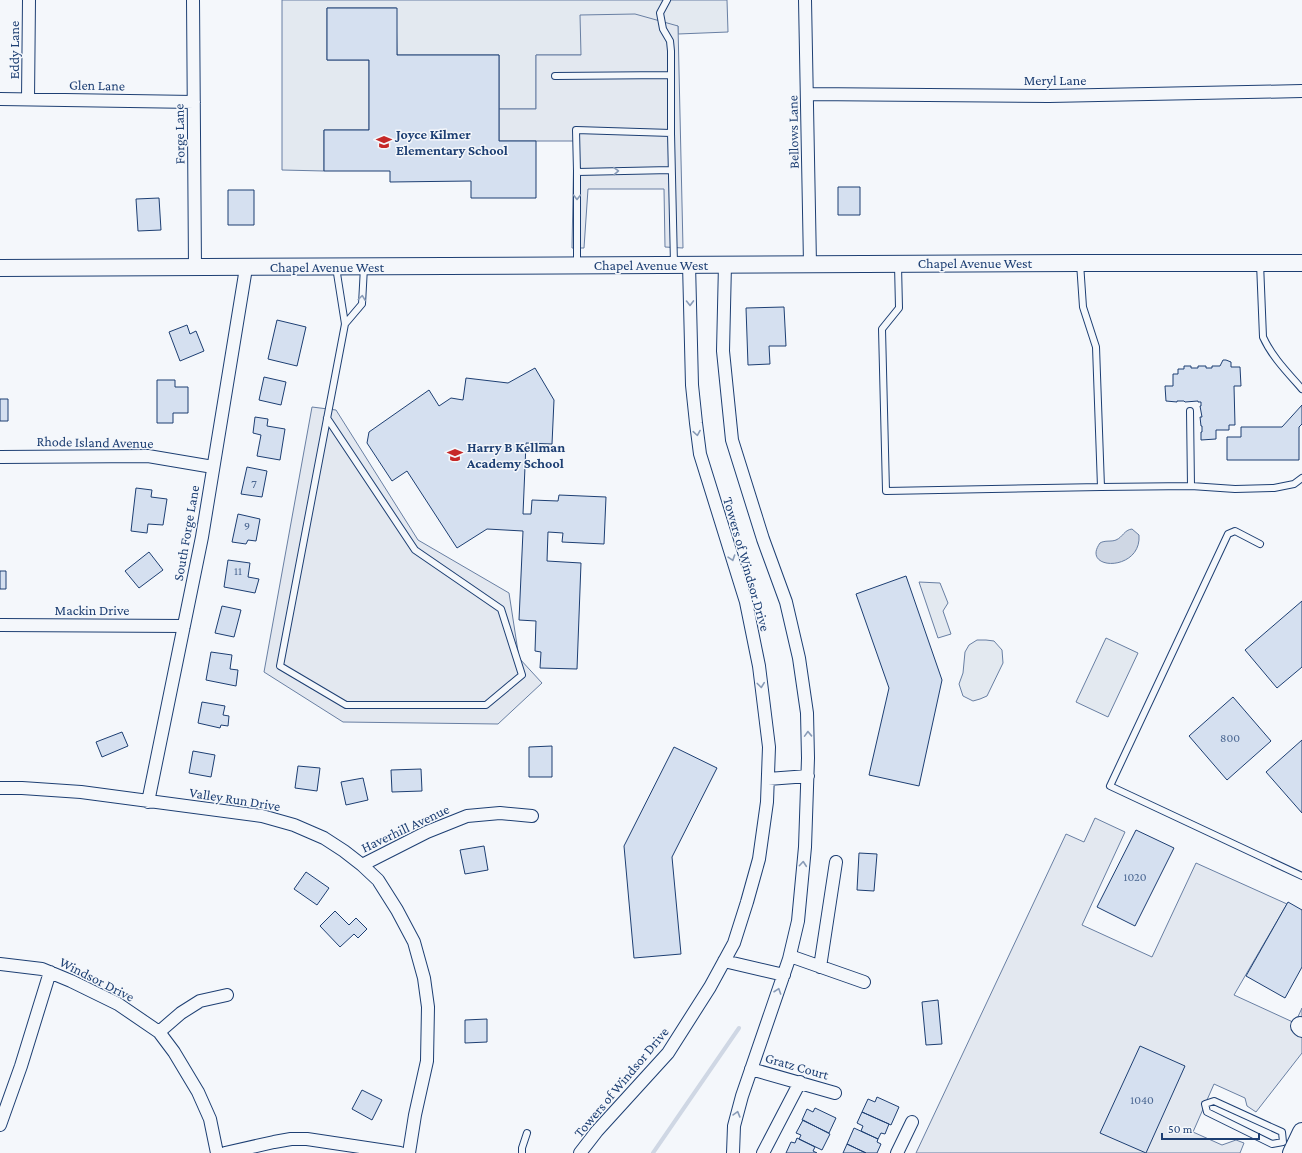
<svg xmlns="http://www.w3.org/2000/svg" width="1302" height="1153" font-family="'Crimson Pro',serif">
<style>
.green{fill:#e3e9f0;stroke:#687fa3}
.parking{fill:#e3e8f0;stroke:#687fa3}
.water{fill:#cfd7e4;stroke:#687fa3}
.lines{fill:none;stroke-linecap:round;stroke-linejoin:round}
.stream{stroke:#cfd7e4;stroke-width:4}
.building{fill:#d5e0f0;stroke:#1d3f73}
.lane-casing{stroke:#1d3f73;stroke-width:8}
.street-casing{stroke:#1d3f73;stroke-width:14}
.secondary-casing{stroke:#1d3f73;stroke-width:18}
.primary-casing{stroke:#1d3f73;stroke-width:20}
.lane{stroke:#f4f7fb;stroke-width:6}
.street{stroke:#f4f7fb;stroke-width:12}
.secondary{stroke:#f4f7fb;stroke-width:16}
.primary{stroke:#f4f7fb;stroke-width:18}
.oneway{stroke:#889bb7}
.labels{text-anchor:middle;stroke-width:3;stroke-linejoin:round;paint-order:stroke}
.number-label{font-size:12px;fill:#4b6792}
.street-label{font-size:14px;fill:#1d3f73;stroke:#f4f7fb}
.poi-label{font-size:14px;font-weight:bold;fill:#1d3f73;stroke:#f4f7fb;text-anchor:start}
</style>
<rect width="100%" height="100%" fill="#f4f7fb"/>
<path class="green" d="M282 0H727L728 32 678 34V26L582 55H536V109H499V55H397L396 8H327V60H369V130H324V171L282 170Z
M919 582 940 583 948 603 943 611 951 634 938 638Z
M1106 638 1138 653 1108 717 1076 702Z
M977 640H986L994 641 1002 650 1003 663 987 696 980 699 973 701 963 696 959 684 963 673 965 652 969 645Z"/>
<path class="parking" d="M635 14 678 26 683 248 665 247 664 189H588L584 248H572L574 141H499V109H536V55H581L580 15Z
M312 407 336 410 418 540 509 593 519 658 542 683 498 724 343 722 264 672Z
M1095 818 1125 832 1082 925 1152 957 1196 863 1287 904 1234 995 1295 1023 1302 1008V1053L1256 1112 1247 1106 1245 1098 1214 1084 1193 1132 1222 1145 1236 1140 1244 1143 1240 1153H916L1066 834 1084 842Z"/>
<path class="water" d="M1132 529 1139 535C1142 572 1080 571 1100 543 1105 540 1111 542 1116 540 1123 537 1124 530 1132 529Z"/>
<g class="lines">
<path class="stream" d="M653 1153 739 1028"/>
</g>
<path class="building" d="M327 8H397V55H499V141H536V198H471V181L390 182V171H324V130H369V60H327Z
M838 187H860V215H838Z
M228 190H254V225H228Z
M159 198 161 230 138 231 136 199Z
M784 307 786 346H769L770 364 748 365 746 308Z
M277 320 306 327 297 366 268 359Z
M187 325 190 334 196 331 204 351 180 361 169 332Z
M1223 360H1226L1231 362V367H1240L1241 386H1234L1235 425H1229V430H1216V439L1201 440V432H1202V426H1201L1200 417H1202L1200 406H1201V402H1198V401L1185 402 1184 401H1177V402L1166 401 1165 386H1173V374H1178V369H1184V366H1191V368H1198V366H1206V368H1212V366H1220Z
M535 368 554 400 552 444 526 443 523 514H531L532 500 558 501 559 495 606 497 604 544 562 542 563 533 548 532 547 561 581 563 577 669 540 668 541 652 535 651 536 621 519 620 523 531 487 529 457 548 407 471 392 481 367 443 369 432 429 390 439 406 451 398 463 400 466 378 508 383Z
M264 377 286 382 281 405 259 400Z
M157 380H175V387H188V413H173V423H157Z
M0 399H8V421H0Z
M1302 405V424L1299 427V460H1227V437H1241V427H1282Z
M255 417 268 419 267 426 285 429 280 460 257 456 261 435 253 433Z
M247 467 267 471 262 497 241 494Z
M136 488 152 490 151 497 167 499 163 525 148 524 147 533 131 531Z
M238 514 260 519 256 541 248 540 246 544 232 542Z
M149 552 163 570 139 588 125 571Z
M228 560 250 563 248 577 259 579 255 593 224 587Z
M0 571H6V589H0Z
M906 576 942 680 919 786 869 775 889 688 856 594Z
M1302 601V667L1277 688 1245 650Z
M222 606 241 610 234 637 215 633Z
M211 652 232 655 230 669 238 670 236 686 206 680Z
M1233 697 1271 741 1227 780 1189 736Z
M202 702 225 706 223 715 229 716 228 726 221 725 220 728 198 723Z
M122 732 128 746 102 757 96 742Z
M1302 740V813L1266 772Z
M552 746V777H529V747Z
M674 747 717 768 672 857 681 954 634 958 624 846Z
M193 751 215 755 211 777 189 773Z
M298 766 320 768 317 791 295 788Z
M421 769 422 791 392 792 391 770Z
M363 778 368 800 346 805 341 782Z
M1136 830 1174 848 1135 926 1097 907Z
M484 846 488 870 465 874 460 850Z
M859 853 877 854 874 891 857 890Z
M306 872 329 888 317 905 294 889Z
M1288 902 1302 910V967L1285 998 1246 976Z
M335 911 349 925 356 918 367 929 358 938 354 934 340 947 320 926Z
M938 1000 942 1044 926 1045 922 1002Z
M487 1019V1042L465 1043V1020Z
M1140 1046 1185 1066 1146 1153 1100 1133Z
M362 1090 382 1100 372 1120 352 1109Z
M877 1097 899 1107 891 1125 862 1112 868 1099 875 1102Z
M815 1108 836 1118 829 1133 802 1120 807 1109 813 1112Z
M862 1112 889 1124 885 1134 881 1133 878 1139 861 1131 863 1126 857 1123Z
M803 1120 830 1134 822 1150 799 1139 801 1135 796 1133Z
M854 1128 878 1139 877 1142 881 1144 877 1153H866L847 1144Z
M797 1138 815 1147 813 1151 817 1153H786L791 1142 795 1143Z
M847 1144 866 1153H843Z"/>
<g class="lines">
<defs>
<path id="lane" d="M667 0 660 13 663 29 670 41 671 51V133
M555 76 670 75
M577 172 671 170
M1260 263 1263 337C1272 357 1288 373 1302 389
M577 264V172L576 130 671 133 674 264
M898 265 899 308 882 329 886 491 1101 487 1096 347 1083 307 1080 263
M345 324 362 304 364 267
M1190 411 1191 486
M327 418 415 550 501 609 522 675 486 705H346L280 666 345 324 336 267
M1101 487 1191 486 1235 489 1274 488 1294 484 1302 478
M1260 544 1235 531 1228 534 1110 786 1302 876
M1214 1101 1282 1132 1283 1142 1272 1144 1207 1112 1205 1104Z
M522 1153V1148L527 1133"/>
<path id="street" d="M193 0 195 268
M805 0 810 264
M808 94 1049 96 1302 91
M0 99 194 102
M28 99 29 0
M725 264 723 351 732 440 763 539 786 602 799 658 807 713 808 758 805 847 798 921 789 959 742 1096 734 1126 733 1153
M0 457 148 456 213 467
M0 625 184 626
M768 779 808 776
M0 788H22L81 792 262 816 294 825 324 838 344 851 362 865 378 880 397 910 414 942 424 978 428 1007 427 1061 415 1115 409 1153
M148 802 202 537 246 268
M362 865 427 832 467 816 500 813 532 816
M790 956 864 982
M724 961 784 975
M0 964 42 969 71 981 118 1004 159 1032 174 1052 198 1092 210 1119 217 1153
M820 967 836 862
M159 1032 181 1013 200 1001 227 995
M751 1069 835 1093
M0 1125 21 1066 50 972
M225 1153 274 1142 291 1139H307L400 1153
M580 1153 597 1131 668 1053 710 987 734 943 747 902 759 859 767 802 769 747 759 666 746 602 700 454 696 423 692 385 689 264
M763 1153 800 1082
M897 1153 912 1122"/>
<path id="secondary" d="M0 268 1080 263H1302"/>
<path id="primary" d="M1300 1026 1302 1028
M1292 1153 1302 1132"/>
</defs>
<use href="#lane" class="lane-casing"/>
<use href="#street" class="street-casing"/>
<use href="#secondary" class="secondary-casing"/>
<use href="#primary" class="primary-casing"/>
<use href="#lane" class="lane"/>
<use href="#street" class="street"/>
<use href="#secondary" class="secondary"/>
<use href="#primary" class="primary"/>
</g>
<defs><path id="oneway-chevron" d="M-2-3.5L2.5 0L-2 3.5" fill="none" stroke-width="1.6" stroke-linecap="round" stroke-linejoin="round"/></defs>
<g class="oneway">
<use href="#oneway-chevron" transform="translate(616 171) rotate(-2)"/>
<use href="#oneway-chevron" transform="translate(577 197) rotate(90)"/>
<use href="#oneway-chevron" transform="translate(362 298) rotate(-82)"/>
<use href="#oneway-chevron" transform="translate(690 303) rotate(89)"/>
<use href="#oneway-chevron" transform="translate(697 433) rotate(81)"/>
<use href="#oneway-chevron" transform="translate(732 558) rotate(72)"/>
<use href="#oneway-chevron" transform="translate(761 685) rotate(83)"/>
<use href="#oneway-chevron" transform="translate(808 734) rotate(-92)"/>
<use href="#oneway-chevron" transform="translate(803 864) rotate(-85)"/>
<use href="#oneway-chevron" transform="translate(778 991) rotate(-71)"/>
<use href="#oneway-chevron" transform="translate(737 1114) rotate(-74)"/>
</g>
<defs>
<symbol id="school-bare" viewBox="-9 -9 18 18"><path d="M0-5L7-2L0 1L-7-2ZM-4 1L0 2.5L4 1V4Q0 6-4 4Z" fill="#c62828" stroke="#f4f7fb" stroke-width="2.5" paint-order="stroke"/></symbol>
</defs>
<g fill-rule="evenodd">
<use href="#school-bare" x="373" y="131" width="22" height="22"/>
<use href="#school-bare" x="444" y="444" width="22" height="22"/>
</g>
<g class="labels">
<g class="number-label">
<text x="254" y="488">7</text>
<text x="247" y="530">9</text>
<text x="238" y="575">11</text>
<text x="1230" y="742">800</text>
<text x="1135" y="881">1020</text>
<text x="1142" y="1104">1040</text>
</g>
<g class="street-label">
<text transform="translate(14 50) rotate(-90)" y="5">Eddy Lane</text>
<text x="1055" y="85">Meryl Lane</text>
<text transform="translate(97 85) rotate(1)" y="5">Glen Lane</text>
<text transform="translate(793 132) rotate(-91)" y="5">Bellows Lane</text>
<text transform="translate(179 134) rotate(-91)" y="5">Forge Lane</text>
<text x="975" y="268">Chapel Avenue West</text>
<text x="651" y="270">Chapel Avenue West</text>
<text x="327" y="272">Chapel Avenue West</text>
<text transform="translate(95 442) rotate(1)" y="5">Rhode Island Avenue</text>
<text transform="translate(186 533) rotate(-80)" y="5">South Forge Lane</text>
<text transform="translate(747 564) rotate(74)" y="5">Towers of Windsor Drive</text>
<text x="92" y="615">Mackin Drive</text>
<text transform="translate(235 799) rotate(9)" y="5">Valley Run Drive</text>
<text transform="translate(405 828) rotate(-25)" y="5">Haverhill Avenue</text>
<text transform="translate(97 979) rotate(27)" y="5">Windsor Drive</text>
<text transform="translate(797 1066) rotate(16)" y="5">Gratz Court</text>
<text transform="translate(621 1082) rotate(-50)" y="5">Towers of Windsor Drive</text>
</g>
<g class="poi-label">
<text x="396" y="139">Joyce Kilmer<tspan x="396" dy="16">Elementary School</tspan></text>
<text x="467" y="452">Harry B Kellman<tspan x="467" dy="16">Academy School</tspan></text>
</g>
</g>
<path d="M1162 1133v6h97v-6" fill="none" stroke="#1d3f73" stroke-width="2"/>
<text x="1168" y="1133" font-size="12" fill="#1d3f73" stroke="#f4f7fb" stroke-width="3" paint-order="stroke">50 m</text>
</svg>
